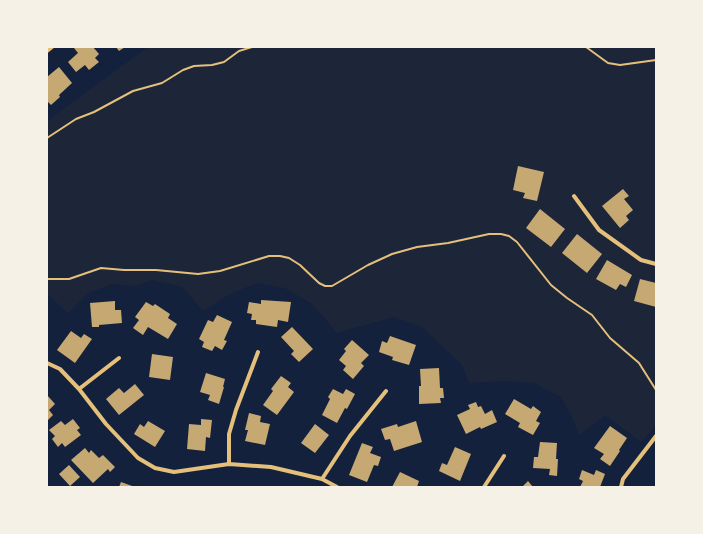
<svg xmlns="http://www.w3.org/2000/svg" width="703" height="534" font-family="'Fira Sans',sans-serif">
<style>
.green{fill:#1d2539}
.building{fill:#c6a872}
.lines{fill:none;stroke-linecap:round;stroke-linejoin:round}
.path{stroke:#e5c07b;stroke-width:2}
.minor{stroke:#e5c07b;stroke-width:4}
</style>
<rect width="100%" height="100%" fill="#14213d"/>
<path class="green" d="M148 47H656V426L641 442 605 415 579 435 573 419 561 397 534 383 508 381 469 383 462 365 422 327 394 317 337 333 312 304 285 288 257 283 230 294 203 311 183 287 152 280 136 286 112 284 88 293 68 313 47 294V121Z"/>
<path class="building" d="M76 47H93L99 54 95 58 99 62 89 70 85 65 76 72 68 62 78 53 74 48Z
M116 47H125L119 51Z
M59 67 72 83 59 95 60 97 51 105 47 101V77Z
M518 166 544 172 537 201 523 198 525 193 513 190Z
M623 189 629 196 624 199 633 210 626 216 629 220 620 228 602 206Z
M540 209 565 229 551 247 526 228Z
M577 234 602 254 587 273 562 253Z
M607 260 632 275 626 287 620 284 616 290 596 279Z
M640 279 656 283V307L634 301Z
M261 300 291 302 288 322 278 320 277 327 256 324V320H251L252 314 247 313 249 302 261 304Z
M115 301V310H121L122 323 99 325V327H92L90 303Z
M146 302 153 306 155 304 170 314 168 318 177 324 168 339 148 327 143 335 133 328 139 320 135 317Z
M217 315 232 322 224 340 227 341 222 350 215 346 212 351 202 347 204 342 199 339 208 320 213 322Z
M292 327 313 349 299 362 291 354 294 351 281 337Z
M71 331 81 338 84 334 92 339 75 363 57 350Z
M390 336 416 345 409 365 392 360 393 357 379 352 382 341 387 343Z
M352 340 369 355 361 363 364 366 353 379 343 370 346 366 339 360 346 351 344 349Z
M152 354 173 357 170 380 149 377Z
M439 368 440 388H443L444 398H440L441 403 419 404V386H421L420 369Z
M206 373 225 379 223 387H224L219 404 208 400 210 395 200 392Z
M281 376 291 383 288 387 294 392 277 415 263 405 273 391 271 389Z
M135 384 144 395 119 415 106 399 119 388 124 393Z
M333 389 343 394 346 389 355 394 347 409 345 408 337 423 322 415 330 399 328 397Z
M47 395 55 404 49 410 53 415 47 421Z
M514 399 531 409 533 406 541 412 536 421 540 423 533 435 518 427 520 423 505 414Z
M476 402 478 407 481 406 485 414 492 410 497 422 481 429 480 427 466 434 457 415 470 409 468 405Z
M249 413 261 416 260 422 270 424 265 445 245 441 248 430H245Z
M73 419 80 428 77 430 81 435 65 447 62 443 58 447 52 439 55 436 49 430 61 421 65 425Z
M201 419 212 420 210 438 206 437 205 451 187 449 189 424 201 425Z
M148 421 165 431 155 447 134 434 140 424 144 427Z
M416 421 422 442 394 451 390 439 385 440 381 429 397 424 398 427Z
M315 424 329 435 315 453 301 443Z
M610 426 627 438 619 450 620 451 610 466 600 459 604 454 594 448Z
M540 442 557 443 556 459H558L557 476 549 475 550 469 533 468 534 457H538Z
M362 443 373 447 370 453 381 457 378 466 374 465 367 482 349 475Z
M455 447 471 454 460 481 439 471 442 463 447 465Z
M85 448 89 453 91 450 99 458 103 455 115 467 110 472 108 469 93 483 71 460Z
M69 465 80 477 70 486 59 474Z
M582 470 594 475 596 470 605 474 600 487H580L583 481 579 479Z
M400 472 419 481 417 487H392Z
M528 481 533 487H522Z
M121 482 135 487H119Z"/>
<g class="lines">
<path class="path" d="M586 47 608 63 620 65 656 60
M47 138 76 119 94 112 133 91 162 83 183 70 194 66 212 65 224 62 239 51 252 47
M47 279H69L101 268 124 270H156L198 274 220 271 269 256H280L289 258 300 265 319 283 325 286H332L368 265 392 254 417 247 448 243 489 234H501L509 236 517 242 551 285 567 298 592 315 610 338 639 363 656 390"/>
<path class="minor" d="M47 51 52 47
M574 196 599 230 641 260 656 264
M47 363 60 369 79 389 106 424 138 458 155 468 174 472 229 464 271 467 322 479 337 487
M79 389 119 358
M229 464V434L236 410 258 352
M322 479 350 436 386 391
M484 487 504 456
M621 487 623 479 656 436"/>
</g>
<rect width="703" height="534" fill="none" stroke="#f6f1e7" stroke-width="96"/>
</svg>
